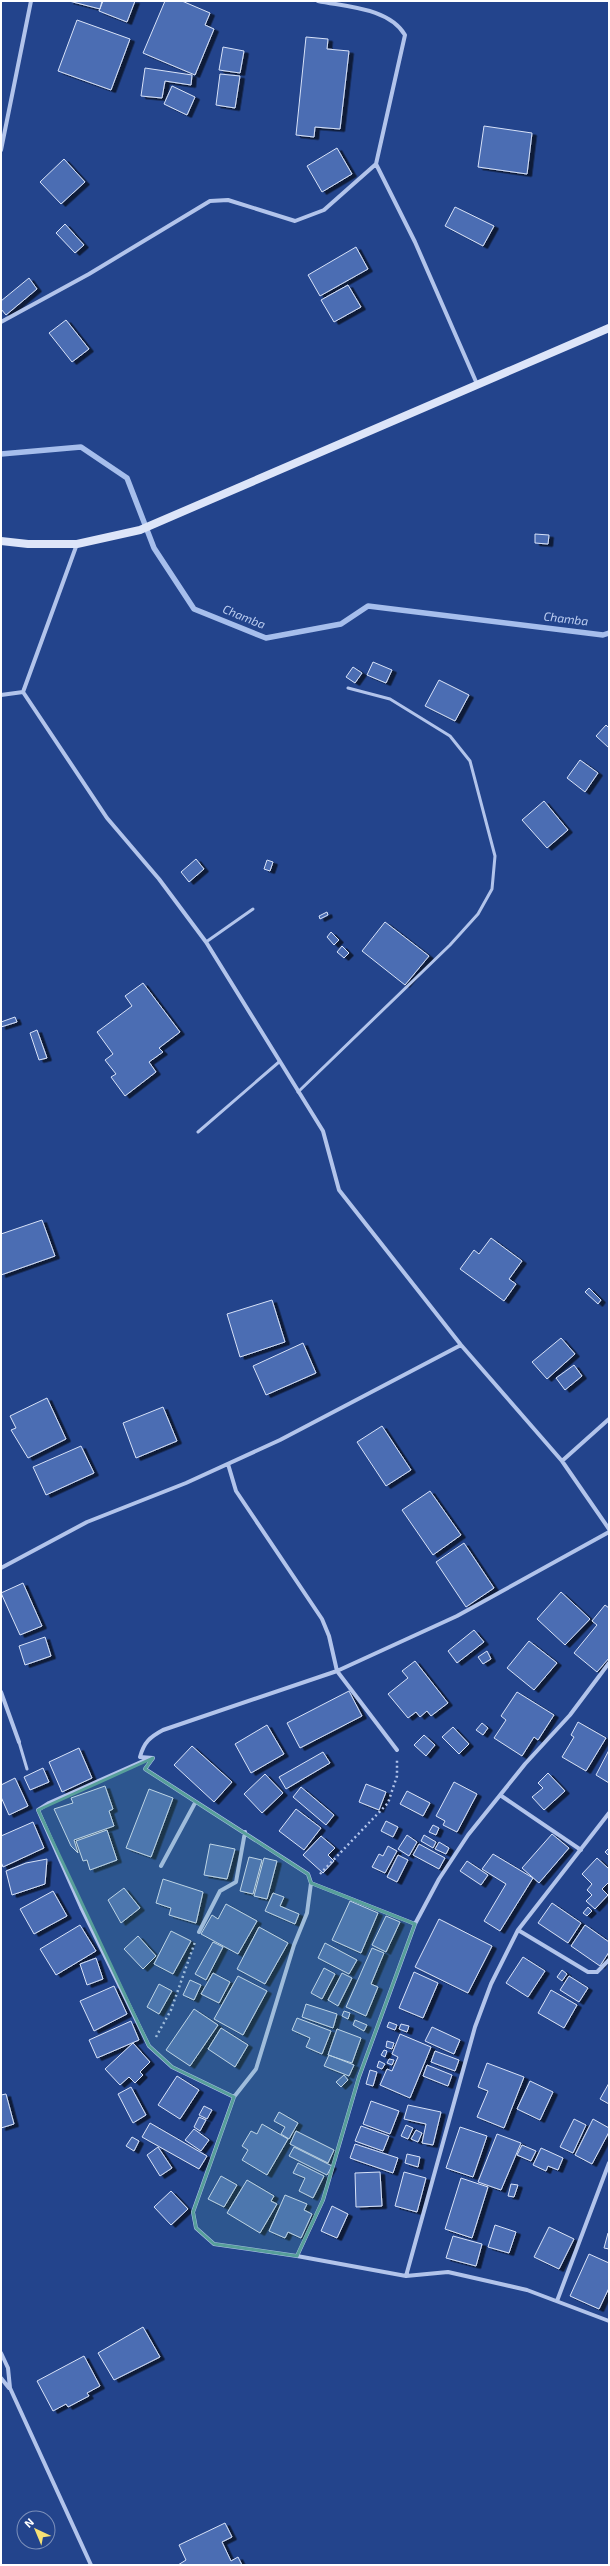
<svg xmlns="http://www.w3.org/2000/svg" width="610" height="2566" font-family="'Exo 2',sans-serif">
<style>
.lines{fill:none;stroke-linecap:round;stroke-linejoin:round}
.stream{stroke:#a6beec;stroke-width:5.5}
.building{fill:#4c6db3;stroke:#d7e2f8;filter:url(#shadow)}
.path{stroke:#b2c4eb;stroke-width:2.5;stroke-dasharray:2 3;stroke-linecap:butt}
.service{stroke:#b2c4eb;stroke-width:3}
.minor{stroke:#b2c4eb;stroke-width:4}
.secondary{stroke:#dde5f9;stroke-width:8}
.marked{fill:#579f9a;fill-opacity:0.2;stroke:#579f9a;stroke-width:3;stroke-linejoin:round}
.labels{text-anchor:middle;stroke-width:3;stroke-linejoin:round;paint-order:stroke}
.water-label{font-size:12px;font-style:italic;fill:#becff2;stroke:#23448c}
</style>
<defs>
<filter id="shadow"><feDropShadow dx="4.5" dy="2.5" stdDeviation="0" flood-color="#0009"/></filter>
</defs>
<rect width="100%" height="100%" fill="#23448c"/>
<g class="lines">
<path class="stream" d="M1 454 81 447 127 478 154 548 194 609 266 638 341 624 368 606 603 635 609 633"/>
</g>
<path class="building" d="M69 1H102L100 9Z
M103 1H135L127 22 99 11Z
M165 1H182L210 13 205 25 214 29 195 75 143 53Z
M77 20 130 39 111 90 58 71Z
M306 37 328 39 327 49 349 51 340 129 315 127 314 137 296 135Z
M223 47 244 51 240 73 219 70Z
M145 68 192 75 191 85 165 81 162 98 141 96Z
M220 74 240 76 235 108 216 105Z
M172 86 195 97 187 115 164 104Z
M484 126 532 133 527 174 478 167Z
M337 148 352 174 322 192 307 166Z
M64 159 85 182 61 204 40 182Z
M455 207 494 226 483 246 445 226Z
M65 224 84 245 75 253 56 233Z
M356 247 368 269 320 296 308 275Z
M29 278 37 289 6 315 1 309V301Z
M348 285 361 307 334 322 321 300Z
M66 320 89 349 72 362 49 333Z
M535 534 549 535 548 544 535 543Z
M373 662 392 670 386 683 367 675Z
M353 667 362 673 355 683 346 677Z
M439 680 469 695 455 721 425 706Z
M606 725 609 728V748L596 736Z
M580 760 598 773 585 792 567 778Z
M544 801 568 830 547 848 522 820Z
M196 859 204 869 189 882 181 872Z
M267 860 273 862 270 871 264 869Z
M327 912 328 915 320 919 319 916Z
M385 922 429 956 405 985 362 951Z
M331 932 339 940 334 945 327 937Z
M342 946 349 953 344 958 337 952Z
M143 983 180 1032 159 1048 163 1052 149 1062 156 1072 125 1096 111 1077 116 1074 105 1060 113 1054 97 1032 132 1006 125 996Z
M15 1017 17 1022 1 1027V1022Z
M37 1030 47 1058 39 1060 30 1033Z
M42 1220 55 1256 1 1275V1234Z
M491 1238 522 1261 509 1279 516 1284 504 1301 460 1269 474 1250 479 1254Z
M589 1288 601 1300 598 1304 585 1292Z
M272 1300 285 1342 240 1357 227 1314Z
M561 1338 575 1354 547 1379 532 1362Z
M303 1343 316 1373 266 1395 253 1366Z
M574 1365 582 1376 565 1390 556 1378Z
M47 1398 66 1439 28 1458 11 1430 16 1428 10 1416Z
M163 1407 177 1441 136 1458 123 1423Z
M382 1426 411 1470 386 1486 357 1442Z
M81 1446 94 1473 46 1495 33 1467Z
M430 1491 461 1535 433 1555 402 1510Z
M464 1543 494 1588 466 1607 436 1562Z
M23 1583 42 1626 20 1635 1 1593Z
M561 1592 590 1619 565 1645 537 1619Z
M605 1605 609 1608V1658L597 1672 574 1653 597 1625 592 1621Z
M474 1630 484 1642 457 1663 448 1651Z
M45 1637 51 1656 25 1665 19 1646Z
M529 1641 557 1663 534 1690 507 1668Z
M487 1651 491 1659 483 1664 478 1657Z
M415 1661 448 1703 431 1716 427 1711 420 1717 416 1712 408 1718 388 1694 408 1678 402 1671Z
M349 1691 362 1716 300 1748 287 1723Z
M517 1692 554 1715 538 1740 534 1737 522 1756 494 1738 506 1720 501 1716Z
M578 1722 606 1738 586 1771 562 1757 574 1737 571 1735Z
M482 1723 488 1728 483 1735 476 1730Z
M267 1725 284 1754 251 1773 235 1744Z
M453 1727 469 1744 459 1754 442 1737Z
M424 1735 435 1745 426 1756 414 1745Z
M192 1746 232 1782 214 1802 174 1765Z
M79 1748 92 1778 62 1792 49 1762Z
M609 1750V1783L596 1775Z
M323 1752 330 1763 286 1789 279 1777Z
M43 1768 49 1782 30 1790 24 1777Z
M548 1773 565 1791 544 1810 532 1797 543 1788 538 1783Z
M265 1774 283 1793 262 1813 244 1794Z
M15 1778 28 1806 9 1815 1 1797V1785Z
M454 1782 477 1794 457 1832 443 1825 445 1821 436 1816Z
M366 1784 386 1792 379 1810 359 1802Z
M105 1786 113 1809 109 1811 114 1826 74 1840 78 1853 71 1846 54 1809 73 1803 71 1798Z
M301 1787 334 1815 326 1825 293 1797Z
M149 1789 173 1798 151 1857 126 1848Z
M407 1791 430 1803 423 1816 400 1804Z
M296 1809 321 1828 304 1850 279 1831Z
M386 1821 398 1827 393 1837 381 1831Z
M33 1822 44 1848 3 1867 1 1862V1836Z
M433 1825 439 1828 436 1835 429 1832Z
M107 1830 117 1860 90 1870 87 1860 83 1861 76 1841Z
M552 1834 569 1848 539 1883 522 1868Z
M407 1835 417 1842 409 1856 398 1849Z
M424 1835 436 1842 433 1848 421 1841Z
M321 1836 335 1848 328 1855 334 1861 323 1873 303 1855Z
M439 1842 449 1848 446 1854 435 1849Z
M210 1844 235 1849 227 1879 204 1875Z
M419 1844 445 1858 439 1869 413 1855Z
M388 1846 397 1851 385 1873 372 1867 379 1854 383 1856Z
M609 1848V1856L605 1852Z
M493 1854 533 1878 500 1931 484 1921 506 1884 482 1869Z
M398 1855 408 1860 397 1882 387 1877Z
M249 1857 262 1860 253 1894 240 1891Z
M264 1858 277 1861 267 1899 254 1896Z
M597 1858 609 1869V1882L602 1889 608 1895 595 1909 586 1901 592 1895 587 1890 592 1884 582 1874Z
M47 1859 45 1884 12 1895 6 1871 26 1863Z
M467 1861 488 1875 481 1885 460 1871Z
M163 1879 203 1892 196 1923 169 1915 171 1908 156 1903Z
M124 1888 140 1908 121 1923 108 1900Z
M53 1891 67 1916 34 1934 20 1909Z
M273 1893 284 1897 280 1906 299 1914 295 1924 265 1911Z
M350 1901 378 1913 361 1953 332 1940Z
M552 1903 581 1923 568 1943 538 1923Z
M226 1904 257 1921 238 1954 201 1934 212 1915 218 1919Z
M588 1907 592 1911 587 1916 583 1913Z
M386 1916 400 1922 386 1952 372 1945Z
M439 1919 492 1946 468 1993 415 1967Z
M80 1925 96 1951 56 1975 40 1949Z
M585 1925 609 1942V1952L600 1966 571 1946Z
M259 1927 288 1943 265 1984 237 1969Z
M171 1931 191 1941 173 1974 154 1964Z
M138 1936 156 1956 143 1969 124 1949Z
M213 1942 223 1947 206 1980 195 1974Z
M325 1943 357 1960 349 1974 318 1958Z
M372 1948 384 1953 371 1984 378 1987 366 2016 346 2007Z
M523 1957 545 1971 528 1997 506 1983Z
M96 1958 103 1979 87 1985 80 1964Z
M324 1968 335 1974 322 1999 311 1993Z
M562 1970 567 1974 562 1981 557 1977Z
M414 1972 438 1983 423 2018 399 2008Z
M213 1973 230 1982 219 2003 201 1994Z
M342 1973 352 1978 338 2006 328 2000Z
M238 1976 267 1991 243 2035 214 2019Z
M569 1976 588 1988 579 2002 560 1990Z
M190 1980 201 1985 194 2000 183 1995Z
M159 1984 172 1991 159 2014 147 2007Z
M114 1986 127 2014 94 2031 80 2001Z
M551 1990 577 2005 564 2028 538 2013Z
M306 2004 337 2014 333 2028 302 2017Z
M194 2009 218 2025 190 2066 166 2050Z
M344 2011 350 2013 348 2019 342 2016Z
M297 2018 331 2031 322 2054 306 2047 310 2038 292 2030Z
M355 2020 367 2025 364 2031 353 2025Z
M131 2021 139 2040 97 2058 89 2040Z
M389 2022 397 2025 395 2030 387 2027Z
M401 2024 409 2026 407 2032 399 2029Z
M432 2027 460 2040 454 2054 425 2041Z
M221 2028 248 2045 235 2067 208 2049Z
M337 2029 361 2038 352 2063 328 2055Z
M400 2034 431 2047 410 2098 380 2085 387 2069 392 2071 398 2057 392 2054Z
M387 2041 394 2043 392 2049 386 2047Z
M133 2043 150 2062 140 2072 143 2075 135 2083 129 2077 120 2085 105 2069Z
M384 2050 387 2051 385 2057 381 2055Z
M435 2051 459 2060 455 2071 431 2062Z
M329 2055 354 2065 349 2076 324 2066Z
M389 2059 394 2060 392 2065 387 2063Z
M379 2061 385 2064 382 2069 377 2067Z
M487 2063 524 2077 504 2128 477 2117 488 2091 478 2087Z
M427 2065 452 2075 448 2086 423 2076Z
M370 2070 377 2072 373 2086 366 2084Z
M344 2075 348 2080 341 2087 336 2082Z
M177 2076 199 2090 180 2119 158 2105Z
M530 2081 553 2092 540 2120 517 2109Z
M609 2083V2104L600 2099Z
M131 2087 146 2115 133 2123 118 2094Z
M6 2094 14 2124 1 2128V2095Z
M371 2101 399 2111 390 2134 363 2124Z
M408 2105 441 2112 433 2145 422 2143 426 2124 404 2119Z
M204 2106 212 2110 207 2119 199 2115Z
M279 2112 298 2123 289 2139 281 2134 285 2127 274 2121Z
M199 2117 206 2120 200 2131 194 2127Z
M574 2119 586 2125 573 2153 560 2147Z
M593 2119 609 2128V2132L592 2164 575 2155Z
M150 2123 207 2156 199 2169 142 2137Z
M262 2124 288 2139 267 2175 242 2160 248 2150 242 2146 251 2131 257 2134Z
M406 2125 413 2128 408 2139 401 2136Z
M361 2126 389 2136 383 2151 355 2141Z
M460 2127 487 2136 473 2177 446 2168Z
M194 2129 209 2140 201 2151 185 2140Z
M416 2130 422 2133 418 2142 411 2139Z
M296 2131 334 2150 328 2163 290 2144Z
M497 2134 521 2143 501 2190 478 2182Z
M132 2137 139 2141 134 2151 126 2146Z
M355 2144 398 2158 393 2173 350 2158Z
M522 2145 536 2151 531 2161 517 2155Z
M158 2147 172 2168 160 2176 147 2155Z
M294 2147 332 2166 327 2175 289 2156Z
M541 2148 563 2158 558 2170 548 2166 546 2171 533 2165Z
M407 2154 420 2157 418 2167 405 2163Z
M298 2163 324 2176 313 2198 299 2191 305 2178 293 2173Z
M380 2172 382 2206 356 2207 355 2173Z
M404 2172 426 2178 417 2212 395 2206Z
M221 2176 237 2185 224 2207 208 2199Z
M461 2178 488 2187 472 2238 445 2229Z
M247 2180 274 2196 271 2201 277 2204 260 2233 227 2213Z
M511 2184 518 2185 514 2197 508 2196Z
M171 2191 188 2209 171 2225 154 2207Z
M285 2195 307 2204 304 2210 312 2214 301 2238 288 2232 285 2238 269 2231Z
M332 2206 348 2214 337 2238 321 2231Z
M495 2225 516 2232 509 2253 488 2247Z
M549 2227 574 2239 559 2269 534 2257Z
M608 2233H609V2249L604 2248Z
M453 2236 482 2244 476 2266 446 2258Z
M589 2254 609 2263V2288L599 2309 570 2296Z
M143 2327 160 2357 114 2380 98 2353Z
M84 2356 100 2386 87 2393 89 2396 68 2407 66 2404 53 2411 37 2381Z
M225 2523 232 2537 222 2542 231 2561 238 2557 242 2565H178L186 2560 179 2545Z"/>
<g class="lines">
<path class="path" d="M320 1874 388 1803 397 1776V1760
M156 2037 171 2010 195 1942"/>
<path class="service" d="M206 942 253 909
M298 1092 450 945 478 914 492 889 495 856 470 761 450 736 390 699 348 688
M198 1132 279 1062
M19 1742 27 1769"/>
<path class="minor" d="M318 1C347 7 389 8 405 35L376 164
M1 150 31 1
M1 322 89 274 210 201 228 200 295 221 324 210 376 164 415 242 477 384
M23 692 107 818 159 879 206 942 323 1131 339 1190 461 1345 562 1461 609 1529
M23 692 77 544
M1 695 23 692
M562 1461 609 1419
M228 1464 236 1491 322 1619 329 1636 337 1671 397 1750
M609 1532 457 1616 337 1671 163 1730C150 1737 144 1742 140 1757L153 1758 145 1769 308 1874 311 1883 307 1913 294 1945 256 2069 234 2097 193 2212 196 2228 214 2244 297 2256 406 2276 448 2272 527 2290 609 2321
M1 1568 87 1522 186 1483 280 1440 461 1345
M1 1692 19 1742
M150 1758 49 1803 38 1810 81 1907 149 2046 172 2067 234 2097
M500 1795 581 1850
M161 1866 195 1803
M311 1883 415 1924
M518 1930 588 1972H597L609 1960
M199 1932 220 1891 236 1882 245 1832
M297 2256 323 2200 359 2077 415 1924 439 1879 468 1835 525 1764 570 1715 609 1663
M406 2276 475 2027 491 1984 518 1930 609 1813
M557 2301 609 2163
M1 2353 8 2368 10 2388 91 2565
M1 2378 9 2388"/>
<path class="secondary" d="M1 541 28 544H77L140 530 609 328"/>
</g>
<path class="marked" d="M153 1758 145 1769 308 1874 311 1883 415 1924 359 2077 323 2200 297 2256 214 2244 196 2228 193 2212 234 2097 172 2067 149 2046 38 1810Z"/>
<g class="labels">
<g class="water-label">
<text transform="translate(244 617) rotate(22)" y="4">Chamba</text>
<text transform="translate(566 619) rotate(7)" y="4">Chamba</text>
</g>
</g>
<rect width="610" height="2566" fill="none" stroke="#ffffff" stroke-width="4"/>
<g transform="translate(36 2530) rotate(316)"><circle r="19" fill="#23448c" stroke="#7b8fba"/>
<path d="M0-3L7 15L0 10L-7 15Z" fill="#f6e175"/>
<text y="-6" font-size="11" font-weight="bold" text-anchor="middle" fill="#ffffff">N</text>
</g>
</svg>
